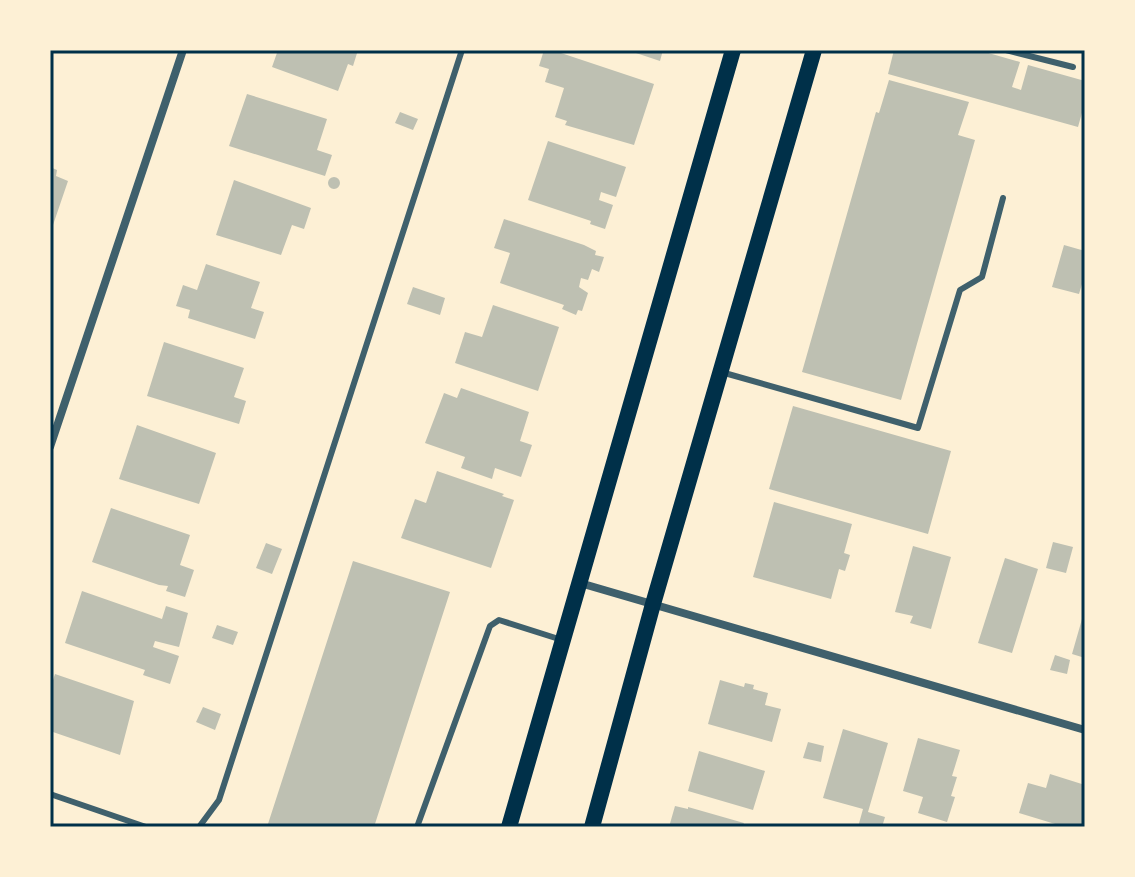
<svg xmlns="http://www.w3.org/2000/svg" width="1135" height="877" font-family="'Noto Sans',sans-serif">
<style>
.building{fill:#bec0b2}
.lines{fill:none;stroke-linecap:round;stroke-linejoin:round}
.service{stroke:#3f606c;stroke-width:6}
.minor{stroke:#3f606c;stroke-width:8}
.secondary{stroke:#003049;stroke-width:16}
.neatline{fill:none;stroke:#003049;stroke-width:3}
</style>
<rect width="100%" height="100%" fill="#fdf0d5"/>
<path class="building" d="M278 50H358L353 66 348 64 338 91 272 67Z
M544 50H552L654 84 634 145 565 125 567 121 555 117 564 88 545 82 549 69 539 66Z
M627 50H663L660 61Z
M894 50H978L1020 62 1012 87 1021 90 1028 65 1085 81V102L1078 127 888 74Z
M889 80 969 102 958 135 975 140 901 400 802 372 876 112 879 113Z
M247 94 327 119 317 150 332 155 325 176 229 146Z
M400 112 418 119 413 130 395 123Z
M548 141 626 167 616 197 601 192 599 200 613 205 605 229 590 224 591 221 528 200Z
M50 167 57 170 56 176 68 181 53 225 50 224Z
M328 183a6 6 0 1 1 12 0a6 6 0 1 1-12 0Z
M234 180 311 208 304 229 292 225 281 255 216 235Z
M504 219 584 245 596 251 595 255 604 257 599 272 592 269 588 280 581 278 579 287 588 293 582 311 578 310 576 315 562 309 564 305 500 283 510 253 494 248Z
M1064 245 1085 251V274L1079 294 1052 287Z
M206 264 260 282 251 308 264 312 255 339 188 318 190 310 176 306 183 285 197 290Z
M413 287 445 298 440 315 407 304Z
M493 305 559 327 538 391 455 363 465 332 482 337Z
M164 342 244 368 234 397 246 401 239 424 147 396Z
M461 388 529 412 520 441 532 445 521 477 495 468 492 479 461 468 465 457 425 443 444 393 457 398Z
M793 406 951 451 928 534 769 489Z
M137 425 216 453 199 504 119 479Z
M437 471 504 494 502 496 514 500 491 568 401 538 415 499 426 503Z
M774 502 852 524 844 553 850 555 845 571 839 569 831 599 753 577Z
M111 508 190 535 180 565 194 570 185 597 166 591 168 586 159 585 92 562Z
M1053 542 1073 547 1066 573 1046 568Z
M266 543 282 549 272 574 256 568Z
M913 546 951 557 931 629 910 623 913 616 895 612Z
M1005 558 1038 569 1012 653 978 643Z
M353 561 450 592 374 827H267Z
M82 591 162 619 166 606 188 613 179 647 155 641 153 647 179 656 170 684 143 675 145 670 65 643Z
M1084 612H1085V658L1072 654Z
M217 625 238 632 233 645 212 638Z
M1055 655 1070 660 1067 674 1050 670Z
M55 674 134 701 120 755 50 731V689Z
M720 680 744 687 745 683 754 685 753 689 768 693 765 705 781 709 772 742 708 724Z
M203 707 221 714 215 730 196 722Z
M843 729 888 743 868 812 885 817 882 827H858L863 809 823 798Z
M918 738 960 750 952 776 957 777 951 796 955 797 947 822 918 813 923 797 903 791Z
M808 742 824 746 821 762 803 758Z
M699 751 765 771 753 810 688 791Z
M1050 774 1085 785 1083 827H1065L1019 813 1028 783 1046 788Z
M675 806 688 809V807L744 823 742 827H669Z"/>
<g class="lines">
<path class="service" d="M1006 50 1073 67
M721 372 918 428 960 290 982 277 1003 198
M50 794 146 827
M199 827 219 800 462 50
M417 827 490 626 499 620 562 640"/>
<path class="minor" d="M50 447 183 50
M580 583 1085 730"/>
<path class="secondary" d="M509 827 733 50
M592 827 653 604 814 50"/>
</g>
<rect width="1135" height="877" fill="none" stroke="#fdf0d5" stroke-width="104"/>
<rect x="52" y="52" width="1031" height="773" class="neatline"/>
</svg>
